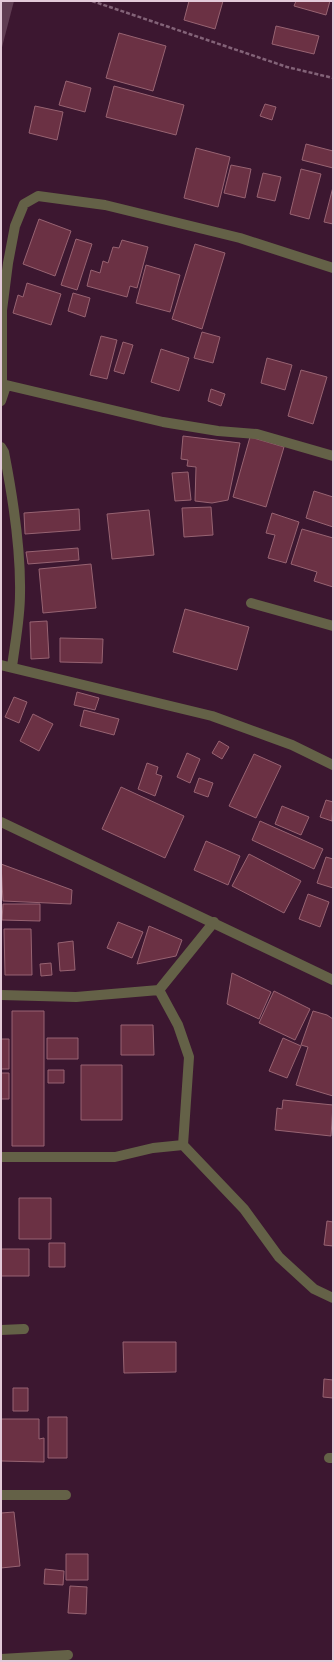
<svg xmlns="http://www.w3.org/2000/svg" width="334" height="1662" font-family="'DM Sans',sans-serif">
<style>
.green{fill:#603d53}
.building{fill:#6b3144;stroke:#976372}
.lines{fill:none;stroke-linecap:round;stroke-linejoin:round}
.path{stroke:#836378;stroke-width:2.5;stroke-dasharray:4 2;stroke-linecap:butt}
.minor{stroke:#646147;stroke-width:10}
.tertiary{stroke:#646147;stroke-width:10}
</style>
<rect width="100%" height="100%" fill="#3c1730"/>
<path class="green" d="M1 1H14L1 51Z"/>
<path class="building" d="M189 1H223L215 29 184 20Z
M296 1H330L326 15 294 6Z
M276 26 319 36 314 54 272 44Z
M119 33 166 46 153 91 106 78Z
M66 81 91 88 85 112 59 105Z
M114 86 184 105 176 135 106 117Z
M265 104 276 107 272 120 260 116Z
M35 106 63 112 57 140 29 133Z
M306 144 333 151V168L302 160Z
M196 148 230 157 218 207 184 198Z
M231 165 251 169 245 198 224 193Z
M301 169 321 174 309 219 290 214Z
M263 173 281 177 275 201 257 197Z
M333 187V224L324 222Z
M39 219 71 231 55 276 23 264Z
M76 239 92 244 77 290 61 285Z
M122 240 148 247 137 288 130 286 127 297 87 286 91 270 100 273 103 261 108 263 113 247 119 248Z
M195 244 225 253 202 329 172 319Z
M146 265 180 275 170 312 136 303Z
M27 283 61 294 51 325 13 313 18 295 23 297Z
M73 293 90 298 85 317 68 311Z
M202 332 220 337 213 363 194 358Z
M101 336 117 340 107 379 90 375Z
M123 342 133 345 124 374 114 371Z
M161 349 189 358 179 391 151 382Z
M267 358 292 365 285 390 261 383Z
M301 370 327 377 313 424 288 416Z
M211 389 225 394 221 406 208 401Z
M183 436 240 443 228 500 212 503 195 501 196 467 187 466 188 460 181 459Z
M250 437 284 447 266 507 233 497Z
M188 472 191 500 175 501 172 473Z
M314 491 333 497V527L306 518Z
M211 507 213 535 184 537 182 508Z
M79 509 80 530 25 534 24 513Z
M149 510 154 555 112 559 107 514Z
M272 513 299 522 286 563 268 558 275 535 266 533Z
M302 529 333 538V587L314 581 317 572 291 564Z
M78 548 79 560 28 564 26 552Z
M91 564 96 608 43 613 39 569Z
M185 609 249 627 237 670 173 652Z
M47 621 49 658 31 659 30 622Z
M60 638 103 639 102 663 60 662Z
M77 692 99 698 95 710 74 705Z
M14 697 27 702 19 723 5 717Z
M84 710 119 719 114 735 80 726Z
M33 714 53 724 39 751 20 741Z
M219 741 229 747 222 759 212 753Z
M187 753 200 759 190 783 177 777Z
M254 754 281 766 256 818 229 806Z
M147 763 158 767 156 774 162 776 155 796 138 789Z
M199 778 213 783 208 797 194 792Z
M121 787 184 816 165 858 102 829Z
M326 800 333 802 332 821 320 817Z
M282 806 309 817 301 835 275 824Z
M260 821 323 849 314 869 252 840Z
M206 841 240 856 228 885 194 870Z
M249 854 301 881 284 913 232 886Z
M326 857 333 859V888L317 883Z
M1 864 72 890 71 904 3 901Z
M308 894 329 902 320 927 299 919Z
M3 904H40V921L2 920Z
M118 922 143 932 132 958 107 948Z
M149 926 182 940 176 956 137 964Z
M4 929H31L32 975H5Z
M73 941 75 970 60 971 58 943Z
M51 963 52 975 41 976 40 964Z
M232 973 271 992 259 1019 227 1004Z
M274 991 310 1009 295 1040 259 1023Z
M12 1011H44V1146H12Z
M313 1011 327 1015 333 1019V1096L296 1085 308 1047 301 1045Z
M121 1025H153L154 1055H121Z
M47 1038H78V1059H47Z
M283 1038 301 1046 287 1078 269 1071Z
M1 1039H9V1069H1Z
M81 1065H122V1120H81Z
M48 1070H64V1083H48Z
M1 1073H9V1099H1Z
M283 1100 333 1105 331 1136 275 1130 277 1108 282 1109Z
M19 1198H51V1239H19Z
M327 1221 333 1222V1246L324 1245Z
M49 1243H65V1267H49Z
M1 1249H29V1276H1Z
M123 1342H176V1372L124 1373Z
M324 1379 333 1380V1398L323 1397Z
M13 1388H28V1411H13Z
M48 1417H67V1458H48Z
M1 1419H39V1439L44 1438V1462L1 1461Z
M14 1512 20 1566 1 1568V1513Z
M66 1554H88V1580H66Z
M45 1569 64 1571 63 1585 44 1584Z
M70 1586 87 1587 86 1614 68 1613Z"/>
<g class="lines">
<path class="path" d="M92 1 287 67 333 78"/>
<path class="minor" d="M2 384 163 422 218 431 257 434 333 456
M1 401 5 389 2 384V310L8 263 15 226 24 204 38 196 105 205 240 238 333 268
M1 447 4 452C13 498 21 547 20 594 20 619 15 643 12 667
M251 603 333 626
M1 665 212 716 292 745 333 765
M1 995 76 997 159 990 214 922
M183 1145 244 1209 279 1257 314 1289 333 1298
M1 1157H115L153 1148 183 1145 189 1057 178 1025 159 990
M1 1330 24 1329
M329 1458H333
M1 1495H66
M1 1659 68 1655"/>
<path class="tertiary" d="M1 822 333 980"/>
</g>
<rect width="334" height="1662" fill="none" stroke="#e3cad9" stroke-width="4"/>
</svg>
